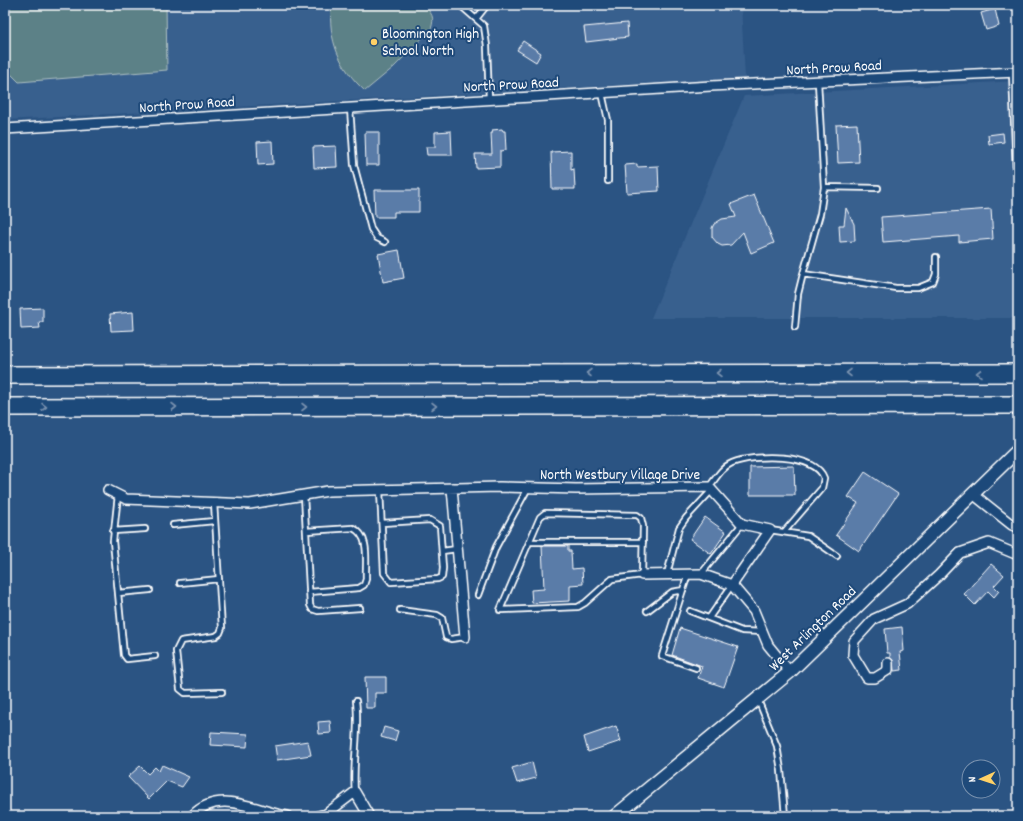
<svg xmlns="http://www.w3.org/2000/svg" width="1023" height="821" font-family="Dekko,sans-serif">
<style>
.built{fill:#39608e}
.green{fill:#5c8187;stroke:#aec0c3}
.building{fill:#5a7ba8;stroke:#fff}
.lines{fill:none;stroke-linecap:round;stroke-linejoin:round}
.service-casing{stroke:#fff;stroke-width:8}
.minor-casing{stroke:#fff;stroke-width:12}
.tertiary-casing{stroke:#fff;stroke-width:15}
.motorway-casing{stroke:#fff;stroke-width:20}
.service{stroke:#1f4a7a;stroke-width:4.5}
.minor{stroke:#1f4a7a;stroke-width:9}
.tertiary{stroke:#1f4a7a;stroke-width:12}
.motorway{stroke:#1f4a7a;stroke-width:17}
.oneway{stroke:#7992af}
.poi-dot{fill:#ffd166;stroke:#1f4a7a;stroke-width:1.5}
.labels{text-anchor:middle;stroke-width:4;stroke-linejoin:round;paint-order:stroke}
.poi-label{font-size:15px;fill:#fff;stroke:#1f4a7a;text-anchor:start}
.street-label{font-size:15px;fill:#fff;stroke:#1f4a7a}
</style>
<rect width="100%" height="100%" fill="#2b5483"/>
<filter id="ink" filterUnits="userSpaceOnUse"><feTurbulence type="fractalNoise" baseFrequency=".025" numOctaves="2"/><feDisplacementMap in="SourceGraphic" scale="8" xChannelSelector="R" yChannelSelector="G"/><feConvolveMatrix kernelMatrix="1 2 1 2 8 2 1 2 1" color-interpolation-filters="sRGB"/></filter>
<g filter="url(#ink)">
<path class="built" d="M5 5H741L745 78 5 120Z
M1018 81V318H651L744 96Z"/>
<path class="green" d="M7 5H166L167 70 19 82 5 68Z
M331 5H423C432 13 435 17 431 29L394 67 365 91C339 67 328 40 331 5Z"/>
<path class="building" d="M995 9 999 26 986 30 981 13Z
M627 23 628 37 586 42 584 27Z
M523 41 541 53 536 62 517 50Z
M857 124 859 162 838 163 836 125Z
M502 129 503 131H505L506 150 500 151V167L476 168 475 154H492L491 133H493L492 130Z
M451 131 452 155H427L426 147H435V132Z
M365 132H379V165H366Z
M1003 133 1004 142 989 144 988 135Z
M272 141 273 164 258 165 257 142Z
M336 146 337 167 314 168 313 147Z
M571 151V170L574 169 575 189H552L551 152Z
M637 164V167L658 166 659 191 627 193 625 165Z
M374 190H419V212H394V217H375Z
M754 195 774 243 751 253 743 232 731 245 722 246 718 244 712 237V228L714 224 722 219 736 217 731 204Z
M846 208 854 224 855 241 840 242 839 225H844Z
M991 209 993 239 959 242V236L883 242 881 217Z
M399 250 404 278 383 282 378 254Z
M43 308V322H39L40 328 21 329 20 309Z
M133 312 134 330 111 331 110 314Z
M794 466 795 495H750V467Z
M865 472 898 494 859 551 836 535 858 503 848 497Z
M705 517 726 532 711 554 690 539Z
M542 546H568V551H571L572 569 582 568 583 584 570 585V601L532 603 531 590 544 589Z
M991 564 1004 575 994 586 999 591 994 597 988 591 975 605 964 594Z
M902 627 904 651 900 652 902 670 894 671 893 660 890 658V653H887L885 629Z
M680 628 738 647 724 687 698 678 702 666 672 655Z
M365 677H386V693H375V708H366Z
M330 721 331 733 319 734 318 722Z
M616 726 621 741 588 752 584 737Z
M384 727 398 731 395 741 381 737Z
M211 732 248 734 247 747 210 745Z
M308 741 311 755 277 760 275 746Z
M532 762 536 778 517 783 512 768Z
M162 765 189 777 182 787 167 781 149 799 128 777 140 766 148 774 155 767 159 771Z"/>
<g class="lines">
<defs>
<path id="service" d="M460 5 476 19 487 5
M476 19 484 26 487 46 489 99
M1012 73 1016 171
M818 82 824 187 878 188
M602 93 608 120V181
M350 108 354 165 371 229 377 238 385 242
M824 187 820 214 803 274 896 288H918L933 282 936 274V257
M795 327 798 294 803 274
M709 487C716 478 722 467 732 463 754 454 815 453 824 478L822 488 784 532
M380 490 384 573 391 582 438 579 442 577 443 568 440 526 430 520 382 523
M118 495 113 541 124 655 127 659 155 656
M304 495 310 605 312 609 318 611 360 608
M214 503 222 628 220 633 216 636 181 641 176 651 180 689 185 693 222 692
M545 513 637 515 641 518 643 526 642 575 612 579 585 603 578 607 500 610 540 517Z
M173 525 214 521
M770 530 808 536 837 556
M113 531 145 529
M306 531 353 528C371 536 365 563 366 579L364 585 359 588 309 592
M530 542H643
M442 551 457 549
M667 574 679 528 686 518 712 490
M688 574 662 656 696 668
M701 574 742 524
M180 583 219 579
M118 593 150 590
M478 595 496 547 528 488
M400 610 437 615 442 618 446 637 451 639 465 637
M647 611 672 592 683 590
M690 611 742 631 763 632
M709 618 732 585
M758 700 777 746 781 770 785 816
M355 792C352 762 360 731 356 701"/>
<path id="minor" d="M5 129 711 86 1018 72
M452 488 465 637
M108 490 126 499 250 504 328 491 500 487 576 489 709 487 742 524 770 530 732 585
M973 494 1012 525 1018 527
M642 575 701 574 732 585 754 611 768 645 790 672
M888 663V670L875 678H867L853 655 854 641 874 619 907 604 939 575 960 553 989 543 1018 555
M192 816C219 787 255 811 287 816
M318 816 326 814 355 792 369 816"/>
<path id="tertiary" d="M615 816 790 672 1018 450"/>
<path id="motorway" d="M5 375 1018 373
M5 407 1018 405"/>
</defs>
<use href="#service" class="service-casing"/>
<use href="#minor" class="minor-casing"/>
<use href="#tertiary" class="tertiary-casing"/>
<use href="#motorway" class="motorway-casing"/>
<use href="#service" class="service"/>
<use href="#minor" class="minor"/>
<use href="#tertiary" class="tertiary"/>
<use href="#motorway" class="motorway"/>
</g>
<defs><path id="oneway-chevron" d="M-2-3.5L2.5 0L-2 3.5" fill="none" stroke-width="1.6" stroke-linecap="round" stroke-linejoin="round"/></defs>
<g class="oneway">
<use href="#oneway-chevron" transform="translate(589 373) rotate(180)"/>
<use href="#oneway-chevron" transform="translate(719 373) rotate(180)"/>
<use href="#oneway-chevron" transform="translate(849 373) rotate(-180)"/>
<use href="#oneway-chevron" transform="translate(979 373) rotate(-180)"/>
<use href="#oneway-chevron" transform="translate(434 406)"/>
<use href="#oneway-chevron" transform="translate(44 407)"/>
<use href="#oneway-chevron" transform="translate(174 407)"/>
<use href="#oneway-chevron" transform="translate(304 407)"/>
</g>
</g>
<circle class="poi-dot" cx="374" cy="42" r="4"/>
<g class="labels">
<g class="poi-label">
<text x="382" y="38">Bloomington High<tspan x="382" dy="17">School North</tspan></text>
</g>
<g class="street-label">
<text transform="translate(834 67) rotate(-3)" y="5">North Prow Road</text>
<text transform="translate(511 84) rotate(-3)" y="5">North Prow Road</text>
<text transform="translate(187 104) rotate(-4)" y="5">North Prow Road</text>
<text x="620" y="479">North Westbury Village Drive</text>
<text transform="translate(812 628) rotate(-44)" y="5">West Arlington Road</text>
</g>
</g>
<rect width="1023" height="821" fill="none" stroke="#1f4a7a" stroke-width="20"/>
<rect x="10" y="10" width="1003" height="801" fill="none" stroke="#fff" stroke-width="1.5" filter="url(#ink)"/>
<g transform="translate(981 779) rotate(267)"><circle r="19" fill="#1f4a7a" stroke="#7992af"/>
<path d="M0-3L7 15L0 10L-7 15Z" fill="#ffd166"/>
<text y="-6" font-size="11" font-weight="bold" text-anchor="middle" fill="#ffffff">N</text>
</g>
</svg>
